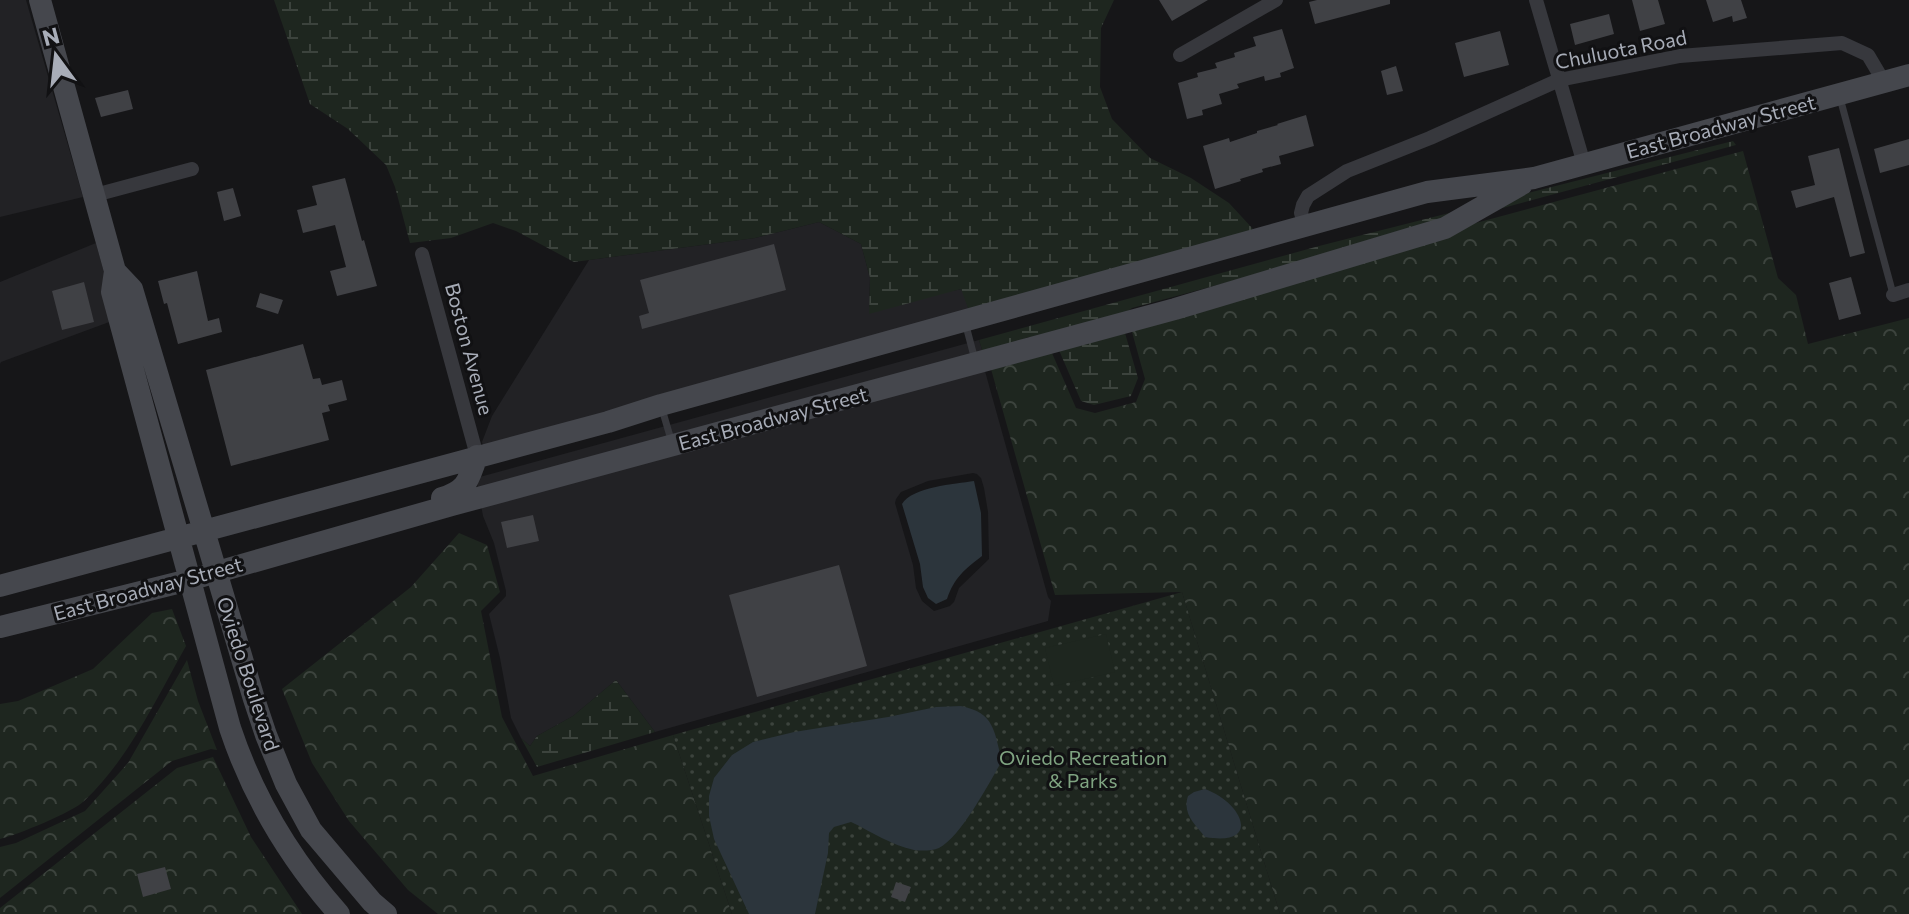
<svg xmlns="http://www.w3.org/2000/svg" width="1909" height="914" font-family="Commissioner,sans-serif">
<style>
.built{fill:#222225;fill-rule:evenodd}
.forest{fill:url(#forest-crowns)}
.wetland{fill:url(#wetland-marsh)}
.park{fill:url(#park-dots)}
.garden{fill:#1e261f}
.water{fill:#2c353c}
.building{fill:#404145}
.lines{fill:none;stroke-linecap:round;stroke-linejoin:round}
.lane{stroke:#37383d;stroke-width:7}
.street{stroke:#37383d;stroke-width:14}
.secondary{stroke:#45474d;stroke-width:22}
.labels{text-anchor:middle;stroke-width:6;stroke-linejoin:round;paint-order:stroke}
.street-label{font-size:20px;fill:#a8adb8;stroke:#111113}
.park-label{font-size:20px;fill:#7fa381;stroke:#111113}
</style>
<defs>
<pattern id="forest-crowns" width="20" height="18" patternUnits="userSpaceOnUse" patternTransform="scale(2)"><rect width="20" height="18" fill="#1e261f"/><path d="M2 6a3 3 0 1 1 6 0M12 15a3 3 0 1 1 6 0" fill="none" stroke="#3c433d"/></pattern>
<pattern id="wetland-marsh" width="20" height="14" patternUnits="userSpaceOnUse" patternTransform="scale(2)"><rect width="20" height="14" fill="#1e261f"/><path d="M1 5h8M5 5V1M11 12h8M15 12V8" fill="none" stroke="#3c433d"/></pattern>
<pattern id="park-dots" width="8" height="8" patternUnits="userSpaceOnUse" patternTransform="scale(2)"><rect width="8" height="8" fill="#1e261f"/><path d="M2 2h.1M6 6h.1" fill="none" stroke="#3c433d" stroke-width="1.8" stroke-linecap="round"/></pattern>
</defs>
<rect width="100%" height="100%" fill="#161618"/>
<path class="built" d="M0 0H26L83 197 0 217Z
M819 222 861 244 870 278 869 307 962 289 973 322 486 456 482 442 492 416 589 260 755 238Z
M96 243 106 280 112 321 1 362 0 364V282Z
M979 340 984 356 983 364 1048 597 1051 601 1048 621 655 732 616 680 573 716 537 736 530 746 521 738 511 718 500 658 489 614 506 596V591L494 543 483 516 476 478ZM973 473 977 474 981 478 984 488 988 512 989 559 959 588 954 602 950 606 934 611 922 601 916 588 913 565 895 503 896 499 901 492 928 481Z"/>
<path class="forest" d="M1743 151 1778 278 1796 295 1808 344 1909 318V914H1280L1182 592 1055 595 989 362 1048 344 1076 408 1095 413 1136 402 1145 379 1132 332 1134 315Z
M459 533 487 545 500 592 481 611 502 717 533 776 673 735 732 914H438L408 890 349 821 312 763 282 689 411 587Z
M172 609 186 646C156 699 129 759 84 801 73 812 17 835 0 839V704L18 701 93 669 152 613Z
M187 660 198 701 217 750 211 749 172 761 0 898V847L16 843 85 811 128 763Z
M213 757 251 837 302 914H0V908L177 768Z"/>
<path class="wetland" d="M274 0H1114L1101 28 1100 87 1112 119 1150 158 1191 178 1229 203 1265 242 973 322 961 289 869 314 870 278 861 244 819 222 755 238 574 262 516 231 493 223 451 238 410 243 395 187 386 165 348 129 310 104Z
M1733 141 1736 145 1132 308 1127 312 1125 333 1138 378 1131 396 1094 405 1081 401 1055 341 1050 337H1028L984 356 979 340 1319 246Z
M616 680 655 732 537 767 521 738 530 746 537 736 573 716Z"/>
<path class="park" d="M1182 592 1280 914H732L673 735Z"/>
<path class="garden" d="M1106 634 1115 672 1054 686 1045 648Z"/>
<path class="water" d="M974 481 981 513 982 556C965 569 954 578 947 599L936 604 928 598 923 587 920 564 902 504C912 487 955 484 974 481Z
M961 706C995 713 994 731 1002 761 989 783 961 837 939 848 932 851 922 851 914 850 891 845 872 832 851 822L834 827 829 833 828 853 815 914H749L714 839 709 816V796L714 778 732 755 753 742 794 732 888 717 936 707Z
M1205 789C1242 802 1263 847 1205 837 1195 824 1182 814 1188 796L1194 792Z"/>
<path class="building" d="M1159 0H1208L1172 21Z
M1317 0H1390V4L1315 24 1309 2Z
M1632 0H1658L1665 24 1640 31Z
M1706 0H1741L1747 18 1733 22 1732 16 1713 22Z
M1609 14 1614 34 1575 45 1570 24Z
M1282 29 1294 68 1280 73 1281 77 1265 81 1264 76 1237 84 1239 88 1219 94 1222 104 1202 110 1203 115 1187 119 1178 83 1198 77 1197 73 1217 68 1215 63 1235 57 1234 53 1256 46 1253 37Z
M1500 31 1509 65 1464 77 1455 43Z
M1396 66 1403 91 1387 95 1381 71Z
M128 90 133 109 101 117 95 98Z
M1306 115 1314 146 1279 156 1281 164 1262 169 1263 172 1240 179 1241 181 1215 189 1203 146 1229 138 1230 142 1257 133V131L1278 125 1277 124Z
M1909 139V165L1880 173 1874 149Z
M1839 148 1865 253 1850 257 1834 197 1796 208 1791 191 1815 185 1808 156Z
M345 178 362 241 364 240 377 286 337 296 330 271 346 267 335 225 303 233 297 210 317 205 312 186Z
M233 188 241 216 224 221 217 192Z
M774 244 786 290 642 329 639 316 649 313 640 280Z
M197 271 208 321 219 318 222 332 178 344 167 303 164 304 158 281Z
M1851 277 1861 314 1839 320 1829 283Z
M84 282 94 322 62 330 52 291Z
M260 293 283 300 278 314 256 307Z
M303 344 313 379 320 378 322 385 342 380 347 400 328 405 330 411 322 413 329 440 231 466 206 370Z
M533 515 539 541 507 548 501 522Z
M839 565 867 666 757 697 729 595Z
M165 867 171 889 143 897 137 874Z
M896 882 911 887 905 902 891 897Z"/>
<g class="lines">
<path class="lane" d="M1840 98 1893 294
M965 322 975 360
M662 409 672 443"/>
<path class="street" d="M1536 0 1584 164
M1180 55 1276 0
M95 195 192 169
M1305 226 1301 213 1303 205 1308 196 1347 171 1430 138 1559 80 1680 56 1842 43 1868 55 1884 82
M422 254 477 456
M1893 295 1909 290"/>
<path class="secondary" d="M40 0 115 271 112 292 230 728C253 797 290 859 339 914
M115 271 132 289 254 699 266 735 286 784 311 830 372 902 386 914
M442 498C468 490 468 480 477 456
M0 586 608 422 661 405 1427 192 1534 178 1909 75
M0 627 189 580 452 505 1175 309 1445 228 1522 184"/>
</g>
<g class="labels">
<g class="street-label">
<text transform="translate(1621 50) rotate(-11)" y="7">Chuluota Road</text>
<text transform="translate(1721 127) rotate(-15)" y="7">East Broadway Street</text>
<text transform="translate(469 349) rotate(75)" y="7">Boston Avenue</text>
<text transform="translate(773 419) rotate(-15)" y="7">East Broadway Street</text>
<text transform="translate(148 589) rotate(-15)" y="7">East Broadway Street</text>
<text transform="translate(248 674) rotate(72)" y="7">Oviedo Boulevard</text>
</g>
<g class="park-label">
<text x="1083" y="765">Oviedo Recreation<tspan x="1083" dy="23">&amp; Parks</tspan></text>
</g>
</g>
<g transform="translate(56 56) rotate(345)" stroke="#111113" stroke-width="6" paint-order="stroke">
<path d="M0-6L14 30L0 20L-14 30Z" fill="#a8adb8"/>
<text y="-12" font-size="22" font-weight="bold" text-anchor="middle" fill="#a8adb8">N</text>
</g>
</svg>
